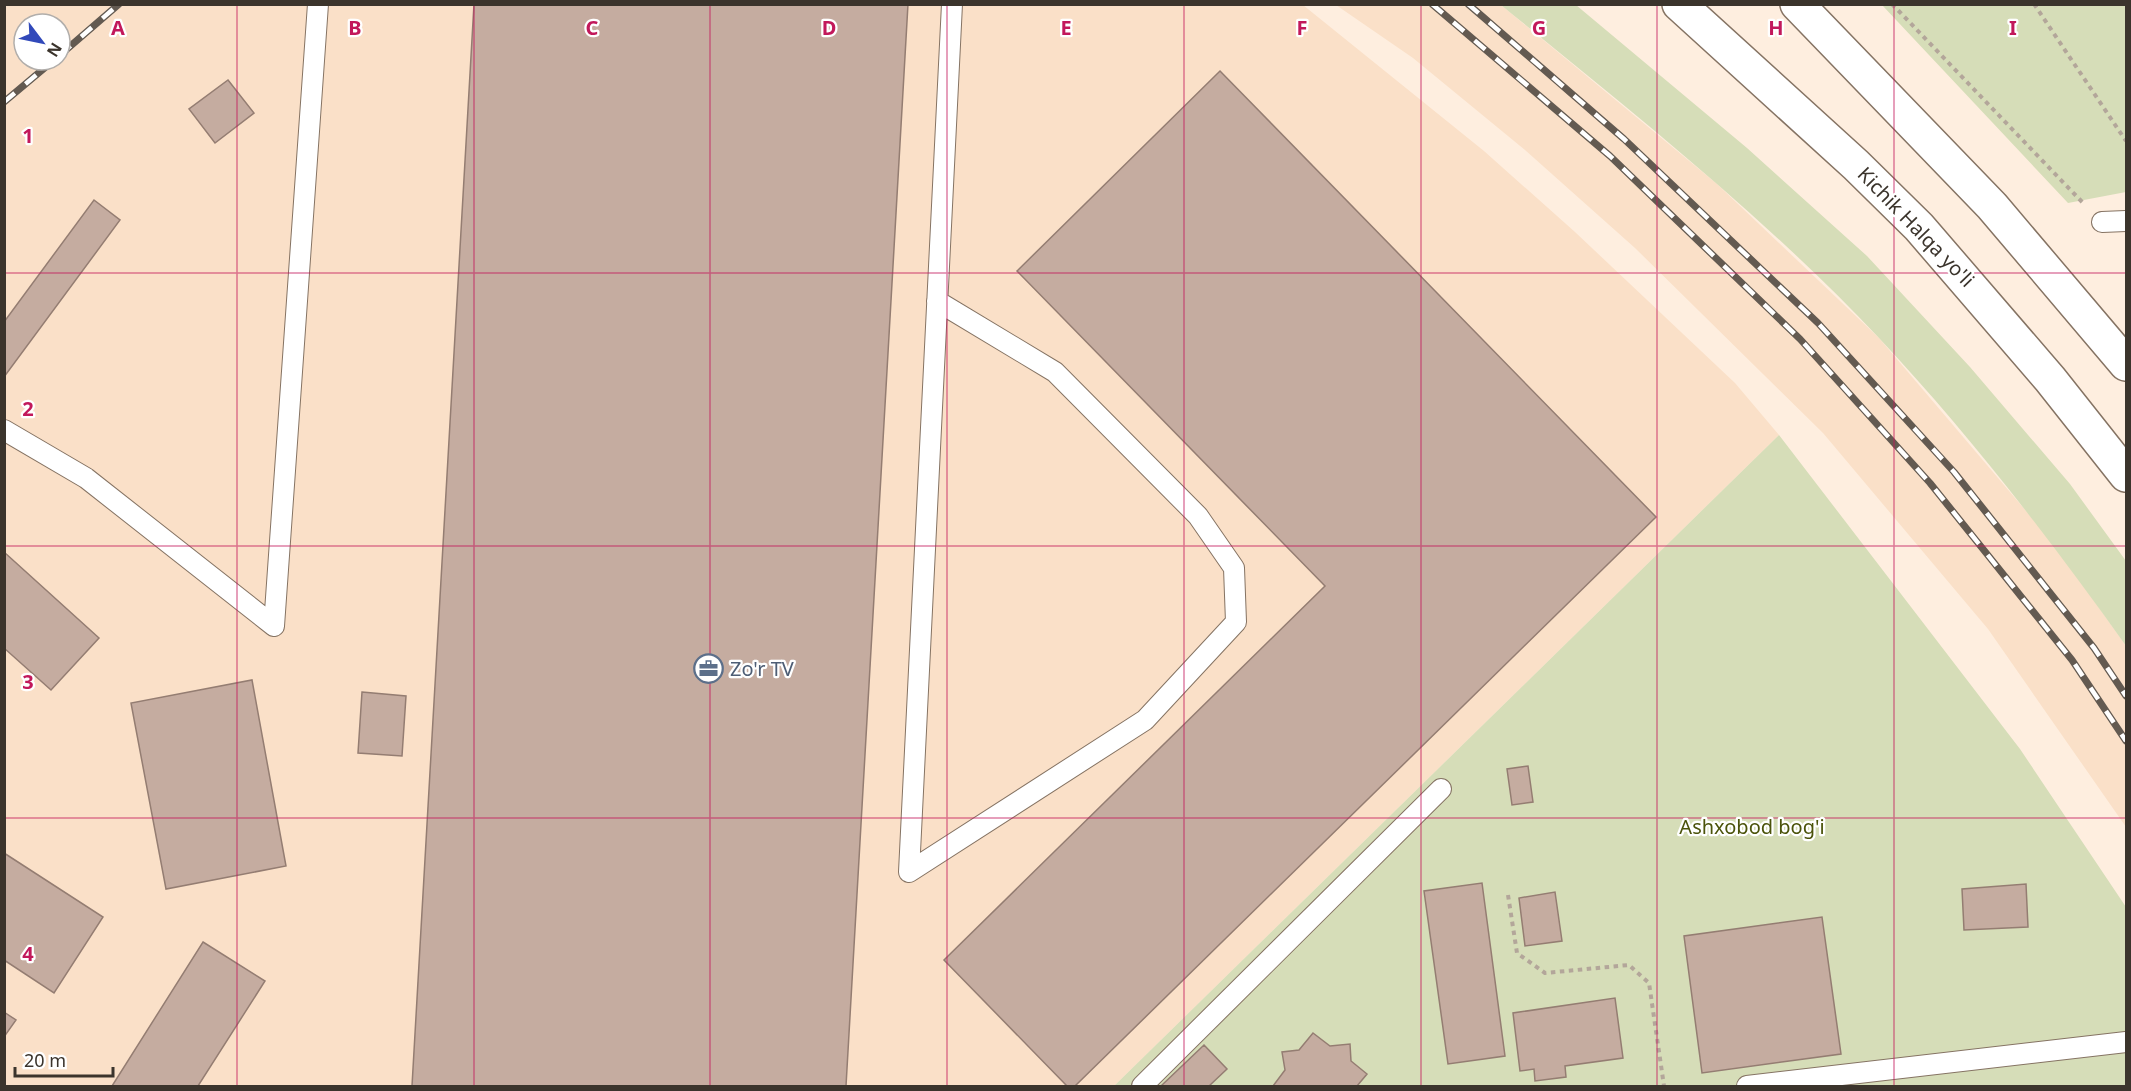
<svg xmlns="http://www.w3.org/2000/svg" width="2131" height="1091" font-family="'Noto Sans',sans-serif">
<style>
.built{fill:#fae0c8;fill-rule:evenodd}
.green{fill:#d6ddb8}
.building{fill:#c5aca0;stroke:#947d72;stroke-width:1.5}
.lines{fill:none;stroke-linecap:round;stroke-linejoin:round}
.service-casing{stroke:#857363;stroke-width:22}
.trunk-casing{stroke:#857363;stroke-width:36}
.path{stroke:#b3a69a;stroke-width:4;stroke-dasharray:4.5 4.5;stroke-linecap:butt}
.service{stroke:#fff;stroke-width:20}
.trunk{stroke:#fff;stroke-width:33}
.rail-casing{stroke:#635a51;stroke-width:7}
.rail{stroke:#fff;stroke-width:4.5;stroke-dasharray:14;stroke-linecap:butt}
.grid{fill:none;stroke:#c2185b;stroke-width:1.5;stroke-opacity:0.55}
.labels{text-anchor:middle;stroke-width:4.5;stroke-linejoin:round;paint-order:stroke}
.street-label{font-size:20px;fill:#3b342c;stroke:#fff}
.service-label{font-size:20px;fill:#4e5e75;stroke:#fff;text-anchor:start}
.park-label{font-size:20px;fill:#4b530a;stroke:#fff}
.grid-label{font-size:20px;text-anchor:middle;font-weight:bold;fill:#c2185b;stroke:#fff;stroke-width:4.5;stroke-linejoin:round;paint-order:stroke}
</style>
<rect width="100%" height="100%" fill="#feeedf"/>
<path class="built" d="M5 5H1303L1484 151 1575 232 1735 383 1779 435 1114 1086H5ZM24 24H60V60H24Z
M1336 5H1501L1717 184 1879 338 2055 545 2126 646V827L1988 629 1823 433 1635 248 1525 150 1413 58Z"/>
<path class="green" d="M1501 5H1576L1747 148 1867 256 1970 367 2070 484 2126 561V646C2050 539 1969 434 1879 338 1764 216 1631 111 1501 5Z
M1882 5H2126V192L2068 203Z
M1779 435 2020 749 2126 907V1086H1114Z"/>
<path class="building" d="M474 4H908L846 1086H412Z
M1220 71 1656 517 1075 1086H1067L944 960 1325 586 1017 271Z
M228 80 254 113 215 143 189 109Z
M94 200 120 220 4 377V322Z
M4 552 99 638 51 690 4 648Z
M252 680 286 866 166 889 131 703Z
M362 692 406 696 402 756 358 753Z
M1528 766 1533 802 1512 805 1507 769Z
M4 853 103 917 54 993 4 960Z
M1482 883 1505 1056 1448 1064 1424 891Z
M2026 884 2028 927 1964 930 1962 889Z
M1555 892 1562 941 1525 946 1519 898Z
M1822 917 1841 1054 1702 1073 1684 936Z
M203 942 265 981 198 1086H112Z
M1615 998 1623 1058 1565 1066 1566 1077 1535 1081 1534 1069 1520 1071 1513 1013Z
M4 1012 16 1020 4 1037Z
M1313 1033 1330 1046 1350 1044 1351 1061 1367 1074 1357 1086H1273L1285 1070 1282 1052 1299 1050Z
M1204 1045 1227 1069 1209 1086H1161Z"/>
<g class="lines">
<defs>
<path id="service" d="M2102 222 2126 221
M937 301 1055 372 1198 516 1234 568 1236 622 1145 720 909 872 952 4
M4 430 86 478 274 626
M274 626 318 4
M1142 1086 1441 789
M1747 1086 2126 1042"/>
<path id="trunk" d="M1679 4 1856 165 1919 227 2050 379 2126 475
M1797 4 1992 206 2126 364"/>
</defs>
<use href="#service" class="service-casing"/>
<use href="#trunk" class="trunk-casing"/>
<path class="path" d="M1892 4 2085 205
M2034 4 2126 141
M1508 895 1517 953 1545 973 1629 965 1649 983 1664 1086"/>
<use href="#service" class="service"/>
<use href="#trunk" class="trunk"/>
<defs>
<path id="rail" d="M1432 4 1610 156 1800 339 1930 483 2072 660 2126 741
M1468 4 1624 139 1818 323 1954 472 2094 648 2126 696
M60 55 119 4
M4 102 54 60"/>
</defs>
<use href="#rail" class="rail-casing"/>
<use href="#rail" class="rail"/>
</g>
<path class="grid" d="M237 4V1086M474 4V1086M710 4V1086M947 4V1086M1184 4V1086M1421 4V1086M1657 4V1086M1894 4V1086M4 273H2126M4 546H2126M4 818H2126"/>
<defs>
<symbol id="office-ring" viewBox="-11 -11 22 22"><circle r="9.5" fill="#fff" stroke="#5c6f8a" stroke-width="1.5"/><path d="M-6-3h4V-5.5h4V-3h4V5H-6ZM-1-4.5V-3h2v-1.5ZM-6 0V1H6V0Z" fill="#5c6f8a"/></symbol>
</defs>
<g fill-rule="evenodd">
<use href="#office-ring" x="692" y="652" width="33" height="33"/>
</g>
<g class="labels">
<g class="street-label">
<text transform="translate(1916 227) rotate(46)" y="7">Kichik Halqa yo'li</text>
</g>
<g class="service-label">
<text x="730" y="676">Zo'r TV</text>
</g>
<g class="park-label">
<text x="1752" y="834">Ashxobod bog'i</text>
</g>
</g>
<g class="grid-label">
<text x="118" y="35">A</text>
<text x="355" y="35">B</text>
<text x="592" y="35">C</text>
<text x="829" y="35">D</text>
<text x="1066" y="35">E</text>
<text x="1302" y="35">F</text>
<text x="1539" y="35">G</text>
<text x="1776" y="35">H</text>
<text x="2013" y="35">I</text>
<text x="28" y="143">1</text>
<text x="28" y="416">2</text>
<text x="28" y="689">3</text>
<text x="28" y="961">4</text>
</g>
<rect width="2131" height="1091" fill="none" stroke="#3b342c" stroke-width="12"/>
<g transform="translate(42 42) rotate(122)"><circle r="28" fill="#ffffff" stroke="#b1aeab" stroke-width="1.5"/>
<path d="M0-4.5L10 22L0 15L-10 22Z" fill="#3149ba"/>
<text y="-9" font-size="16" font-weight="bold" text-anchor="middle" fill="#3b342c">N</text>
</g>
<path d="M15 1067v9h98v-9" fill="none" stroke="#3b342c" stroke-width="3"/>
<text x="24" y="1067" font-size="18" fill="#3b342c" stroke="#ffffff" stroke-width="4.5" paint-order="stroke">20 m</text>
</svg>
